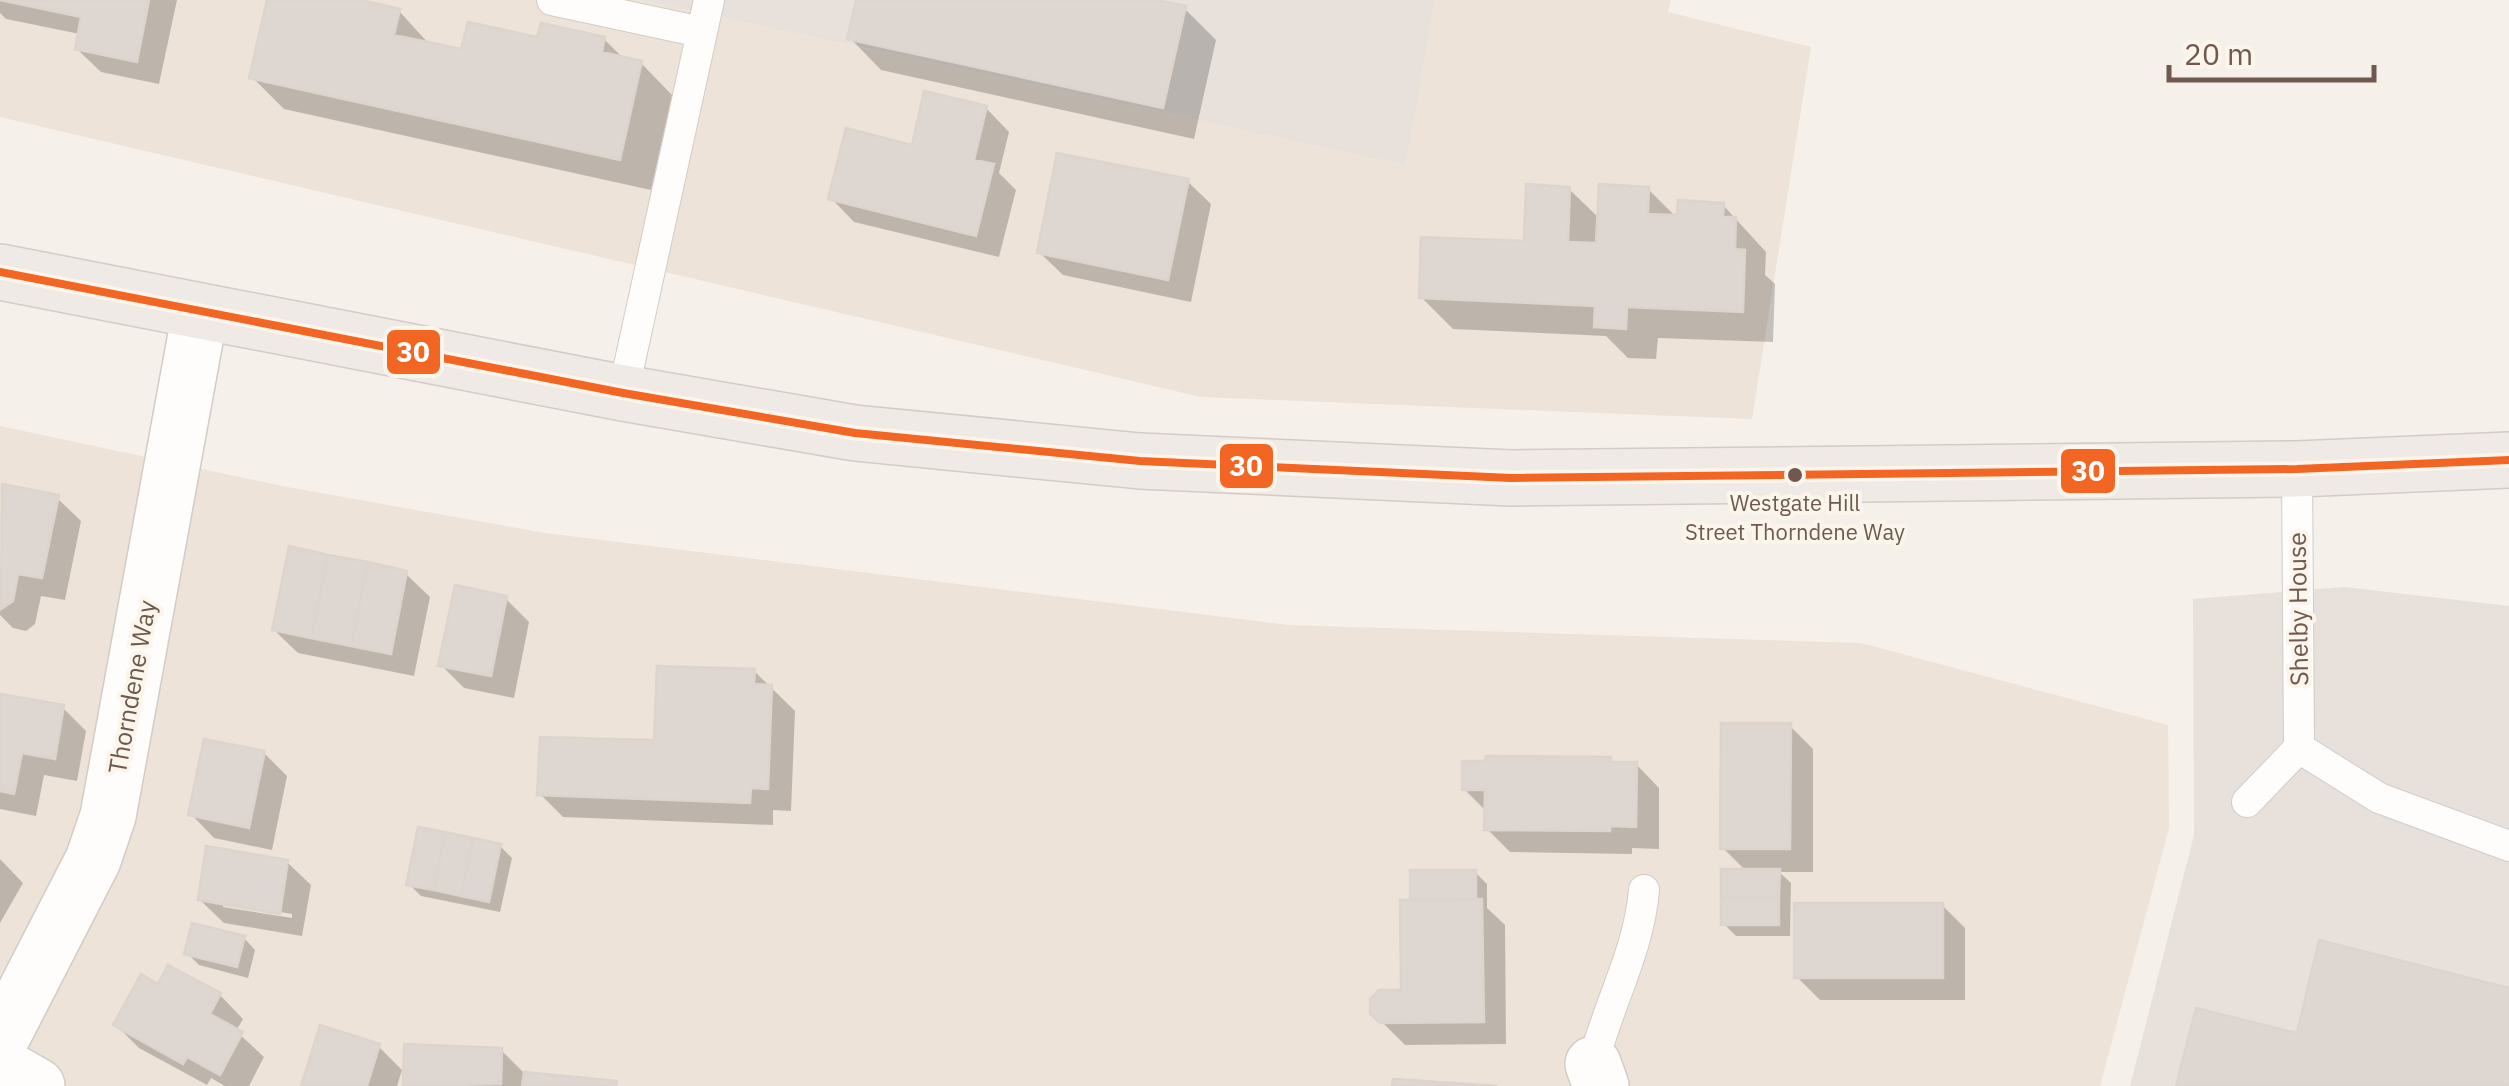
<svg xmlns="http://www.w3.org/2000/svg" width="2509" height="1086" font-family="'IBM Plex Sans',sans-serif">
<style>
.residential{fill:#ede3d8}
.industrial{fill:#e7e0db}
.shadow{fill:#0003;fill-rule:evenodd}
.building{fill:#ded6d0;stroke:#ddd4cd;stroke-width:2.5}
.lines{fill:none;stroke-linecap:round;stroke-linejoin:round}
.service-casing{stroke:#d2ccc6;stroke-width:32}
.minor-casing{stroke:#d2ccc6;stroke-width:58}
.trunk-casing{stroke:#d3cbc7;stroke-width:58}
.service{stroke:#fefdfc;stroke-width:30}
.minor{stroke:#fefdfc;stroke-width:55}
.trunk{stroke:#f0eae6;stroke-width:55}
.bus-1-casing{stroke:#fcf5ec;stroke-width:15}
.bus-1{stroke:#f26522;stroke-width:8}
.bus-dot{fill:#6f594e;stroke:#fcf5ec;stroke-width:4}
.labels{text-anchor:middle;stroke-width:8;stroke-linejoin:round;paint-order:stroke}
.bus-label{font-size:22px;fill:#6f594e;stroke:#fcf5ec}
.street-label{font-size:25px;fill:#6f594e;stroke:#fcf5ec}
.line-badge{stroke:#fcf5ec;stroke-width:4}
.badge-label{font-size:28px;text-anchor:middle;font-weight:bold;fill:#fff}
</style>
<rect width="100%" height="100%" fill="#f5f0ea"/>
<path class="residential" d="M0 0H641L1406 165 1435 0H1671L1668 12 1811 47 1752 419 1201 397 0 117Z
M0 426 287 487 545 533 1288 625 1861 643 2168 725 2169 828 2100 1086H0Z"/>
<path class="industrial" d="M641 0H1435L1406 165Z
M2344 587 2509 606V1086H2130L2194 835 2193 599Z"/>
<path class="shadow" d="M0 0H177L159 84 101 72 77 49 80 34 6 19 0 13Z
M269 0H349L399 11 430 45 463 52 539 40 604 39 624 59 641 63 672 95 651 190 284 109 252 77Z
M858 0H1145L1185 9 1216 40 1194 139 881 70 850 38Z
M986 108 1009 132 999 173 1016 190 999 257 854 222 831 198Z
M1187 181 1211 204 1191 302 1063 275 1039 252Z
M1569 189 1600 219 1648 189 1680 221 1723 205 1766 252 1765 275 1775 284 1773 342 1658 338 1656 359 1628 358 1606 336 1453 329 1421 297 1526 244Z
M4 487 57 498 81 521 65 600 41 596 35 624 26 631 13 628 0 615Z
M406 574 430 597 414 676 298 653 274 630Z
M506 599 529 622 514 698 464 688 441 665Z
M754 671 795 711 791 811 773 810V825L563 817 540 794 657 743Z
M0 696 63 708 86 731 77 781 44 775 36 816 0 809Z
M1790 726 1813 749V872H1779L1791 883 1790 936H1736L1724 924 1746 871 1723 848Z
M264 753 287 776 272 850 214 838 191 814Z
M1610 760 1614 764H1636L1659 788V849L1632 848V854L1510 852 1487 829V812L1464 789Z
M500 846 512 858 500 912 421 896 409 884Z
M0 859 23 883 0 923Z
M287 862 311 885 302 936 224 923 200 900ZM223 902 292 914V918L223 907Z
M1475 872 1487 884V908L1505 925 1506 1044 1405 1045 1373 1013 1404 993 1413 903Z
M1942 905 1965 928V1000H1820L1796 976Z
M244 938 255 950 248 978 199 965 187 953Z
M169 968 220 995 243 1019 236 1031 264 1057 249 1086H225L211 1078 207 1085 139 1048 116 1025 159 988Z
M379 1047 402 1070 397 1086H303Z
M407 1047 501 1050 525 1074 618 1086H405Z"/>
<path class="building" d="M0 0H149L137 62 75 49 81 17Z
M267 0H361L400 9 394 35 461 49 468 22 537 37 541 23 605 37 602 52 642 61 620 160 249 78Z
M856 0H1157L1186 6 1163 108 847 39Z
M924 91 987 106 974 160 994 164 976 236 828 199 846 128 912 145Z
M1057 153 1189 179 1168 280 1037 253Z
M1526 184 1570 187 1568 242 1596 243 1599 184 1649 187 1648 214 1677 215 1678 200 1724 203 1723 217H1736L1735 249 1745 250 1743 312 1627 307 1626 329 1594 327 1595 306 1419 298 1421 237 1524 241Z
M2 484 59 495 42 578 18 574 13 601 1 609Z
M289 546 328 555 311 638 272 630Z
M328 555 368 562 351 646 311 638Z
M368 562 407 571 391 654 351 646Z
M455 585 507 596 491 676 438 666Z
M657 666 755 669 754 684 772 685 768 789 751 788 750 803 537 795 540 737 654 740Z
M0 694 64 705 55 759 22 753 14 794 0 791Z
M1721 723H1791L1790 849H1720Z
M204 739 265 751 249 828 188 815Z
M1486 756 1611 757V762H1637L1636 827 1610 826V831L1484 830 1485 790H1462V761H1485Z
M418 827 445 832 434 890 406 885Z
M445 832 473 838 461 896 434 890Z
M473 838 501 844 489 902 461 896Z
M206 846 288 860 280 914 198 900Z
M1721 869H1780L1779 897H1721Z
M1410 870H1476V899L1410 900Z
M1721 897H1779V925H1721Z
M1482 899 1484 1022 1380 1023 1370 1014V999L1379 990H1401L1400 900Z
M1794 903H1943V978H1794Z
M192 923 245 936 237 967 184 954Z
M2319 940 2509 988V1086H2176L2196 1008 2297 1033Z
M168 965 221 993 210 1014 243 1032 220 1075 187 1057 183 1064 113 1025 141 974 158 984Z
M320 1025 380 1044 367 1086H301Z
M404 1044 502 1048 501 1084 403 1086Z
M524 1072 617 1081 616 1086H522Z
M1393 1079 1498 1086H1392Z"/>
<g class="lines">
<defs>
<path id="service" d="M552 0 701 32
M623 393 709 0
M2297 469 2299 748 2379 798 2509 846
M2247 802 2299 748
M1593 1064C1608 1004 1639 951 1644 890"/>
<path id="minor" d="M0 1041 93 860 108 816 200 313
M1593 1064 1601 1086
M0 1065 37 1086"/>
<path id="trunk" d="M0 272 623 393 855 433 1140 461 1511 478 2297 469 2509 460"/>
</defs>
<use href="#service" class="service-casing"/>
<use href="#minor" class="minor-casing"/>
<use href="#trunk" class="trunk-casing"/>
<use href="#service" class="service"/>
<use href="#minor" class="minor"/>
<use href="#trunk" class="trunk"/>
<defs>
<path id="bus-1" d="M0 272 623 393 855 433 1140 461 1511 478 2297 469 2509 460"/>
</defs>
<use href="#bus-1" class="bus-1-casing"/>
<use href="#bus-1" class="bus-1"/>
</g>
<circle class="bus-dot" cx="1795" cy="475" r="9"/>
<g class="labels">
<g class="bus-label">
<text x="1795" y="511">Westgate Hill<tspan x="1795" dy="29">Street Thorndene Way</tspan></text>
</g>
<g class="street-label">
<text transform="translate(2298 609) rotate(-91)" y="9">Shelby House</text>
<text transform="translate(132 687) rotate(-80)" y="9">Thorndene Way</text>
</g>
</g>
<g class="line-badge">
<rect x="385" y="328" width="57" height="48" rx="10" fill="#f26522"/>
<rect x="1218" y="442" width="57" height="48" rx="10" fill="#f26522"/>
<rect x="2059" y="447" width="58" height="48" rx="10" fill="#f26522"/>
</g>
<g class="badge-label">
<text x="413" y="362">30</text>
<text x="1246" y="476">30</text>
<text x="2088" y="481">30</text>
</g>
<path d="M2169 65v15h205v-15" fill="none" stroke="#6f594e" stroke-width="5"/>
<text x="2184" y="65" font-size="30" fill="#6f594e" stroke="#fcf5ec" stroke-width="8" paint-order="stroke">20 m</text>
</svg>
